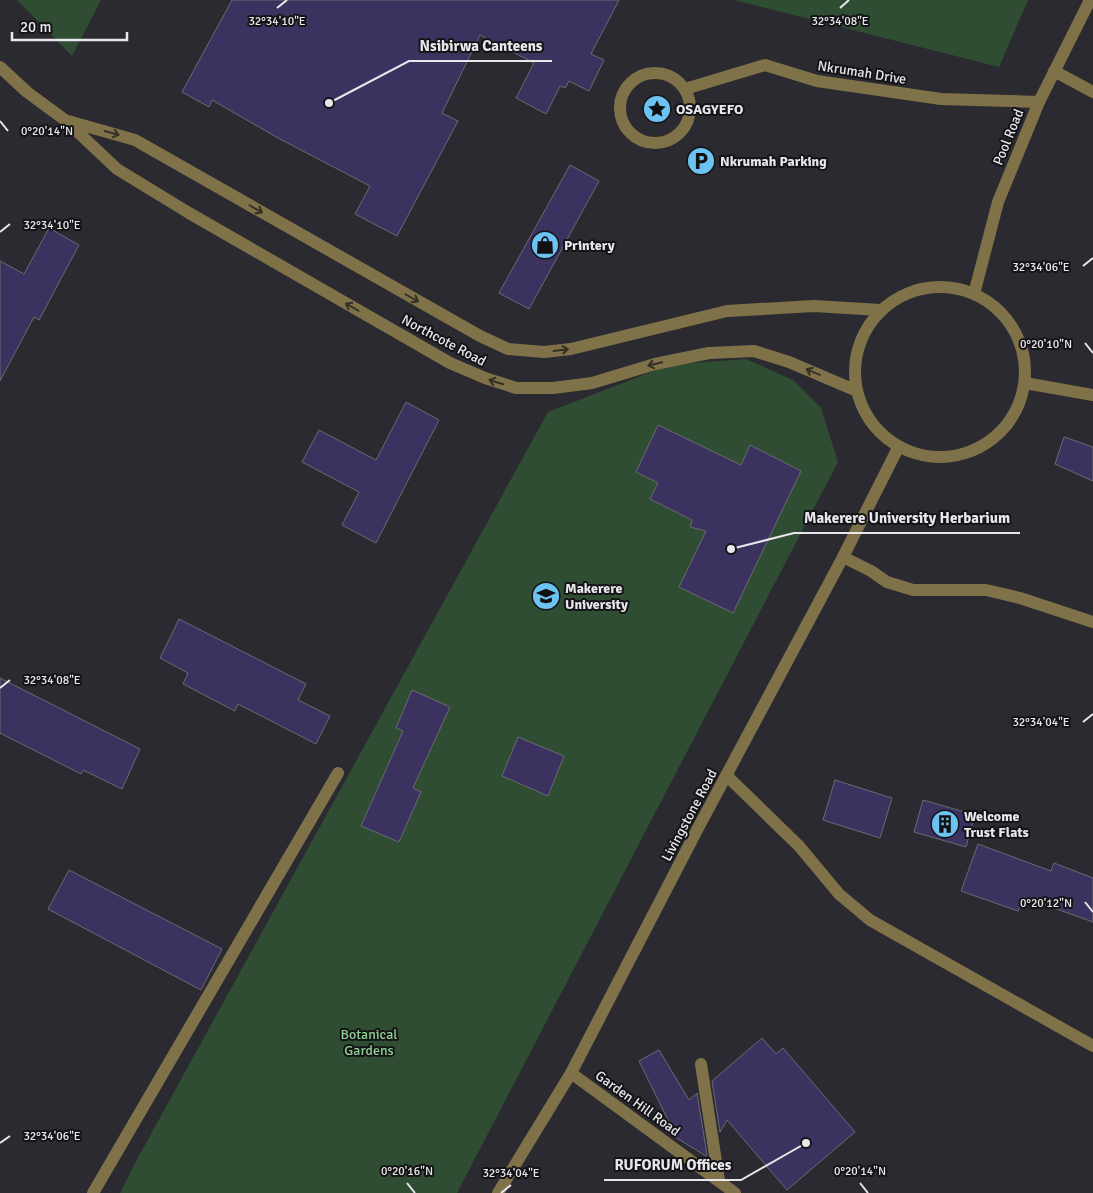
<svg xmlns="http://www.w3.org/2000/svg" width="1093" height="1193" font-family="Signika,sans-serif">
<style>
.green{fill:#2f4d32}
.building{fill:#3c3260;stroke:#6b6a71}
.lines{fill:none;stroke-linecap:round;stroke-linejoin:round}
.minor{stroke:#807248;stroke-width:12}
.oneway{stroke:#343025}
.ticks{fill:none;stroke:#e8e7eb;stroke-width:2}
.labels{text-anchor:middle;stroke-width:4;stroke-linejoin:round;paint-order:stroke}
.street-label{font-size:14px;fill:#e8e7eb;stroke:#141316}
.poi-label{font-size:14px;font-weight:bold;fill:#e8e7eb;stroke:#141316;text-anchor:start}
.park-label{font-size:14px;fill:#8fd295;stroke:#141316}
.ticks-label{font-size:12px;text-anchor:middle;fill:#e8e7eb;stroke:#141316;stroke-width:4;stroke-linejoin:round;paint-order:stroke}
.leader{fill:none;stroke:#e8e7eb;stroke-width:2}
.callout-dot{fill:#e8e7eb;stroke:#141316;stroke-width:2}
.callout-label{font-size:15px;text-anchor:middle;font-weight:bold;fill:#e8e7eb;stroke:#141316;stroke-width:4;stroke-linejoin:round;paint-order:stroke}
</style>
<rect width="100%" height="100%" fill="#2b2a31"/>
<path class="green" d="M17 0H101L72 56Z
M734 0H1028L999 67Z
M746 359 793 380 821 408 838 462 457 1193H120L135 1163 548 412 669 365Z"/>
<path class="building" d="M232 0H619L591 54 604 60 589 91 569 81 565 88 560 86 546 114 516 98 534 63 480 35 442 113 458 121 397 236 355 214 370 186 278 138 212 100 209 107 182 92Z
M570 165 599 181 529 309 499 293Z
M49 228 79 245 39 320 34 317 0 381V261L24 274Z
M406 402 439 420 376 543 342 525 359 492 302 462 319 430 376 460Z
M658 425 741 465 750 445 801 471 733 613 679 587 706 531 690 527 692 520 650 499 658 483 636 472Z
M1064 437 1093 447V481L1055 464Z
M179 619 306 684 298 700 330 716 316 744 238 704 235 711 183 684 188 673 160 658Z
M0 678 140 749 122 789 83 770 81 774 0 733Z
M412 690 450 707 413 788 421 792 399 842 361 826 403 731 396 728Z
M518 737 564 756 548 796 502 776Z
M835 780 892 798 880 838 823 820Z
M923 800 975 815 966 847 914 832Z
M978 844 1051 871 1054 863 1093 878V922L1023 897 1018 911 961 891Z
M69 870 222 949 201 990 48 909Z
M762 1038 776 1054 783 1048 855 1132 787 1190 727 1120 720 1132 712 1081Z
M659 1050 689 1100 697 1093 707 1155 706 1156 665 1131 670 1124 639 1061Z"/>
<g class="lines">
<path class="minor" d="M0 67 27 92 65 120 117 169 189 213 450 363 485 378 516 388H553L592 383 655 364 709 353 754 351 789 362 857 391
M1054 71 1093 92
M620 108a35 35 0 1 1 70 0a35 35 0 1 1-70 0Z
M685 89 765 65 817 81 941 99 1039 102
M68 121 135 140 480 336 508 349 544 352 571 349 727 311 814 306 880 310
M855 372a85 85 0 1 1 170 0a85 85 0 1 1-170 0Z
M974 294 998 202 1039 102 1090 0
M1025 383 1093 395
M843 557 871 571 887 582 913 590H986L1020 598 1093 622
M727 776 799 846 839 894 870 920 1093 1046
M701 1064 719 1181
M571 1073 735 1193
M93 1193 338 773
M498 1193 571 1073 697 830 843 557 899 446"/>
</g>
<defs><path id="oneway-shaft" d="M-6 0H5M1.5-3L5.5 0L1.5 3" fill="none" stroke-width="1.6" stroke-linecap="round" stroke-linejoin="round" transform="scale(1.25)"/></defs>
<g class="oneway">
<use href="#oneway-shaft" transform="translate(112 133) rotate(16)"/>
<use href="#oneway-shaft" transform="translate(256 209) rotate(30)"/>
<use href="#oneway-shaft" transform="translate(412 298) rotate(30)"/>
<use href="#oneway-shaft" transform="translate(352 307) rotate(-150)"/>
<use href="#oneway-shaft" transform="translate(561 350) rotate(-7)"/>
<use href="#oneway-shaft" transform="translate(655 364) rotate(166)"/>
<use href="#oneway-shaft" transform="translate(813 372) rotate(-157)"/>
<use href="#oneway-shaft" transform="translate(496 382) rotate(-163)"/>
</g>
<path class="ticks" d="M277 8 287 0M840 8 849 0M0 121 8 131M0 232 10 224M1083 266 1093 258M1085 343 1093 353M0 688 10 680M1083 722 1093 714M1085 902 1093 912M0 1143 10 1136M407 1183 415 1193M860 1183 868 1193M501 1193 511 1185"/>
<defs>
<symbol id="sight-disc" viewBox="-11 -11 22 22"><circle r="9.5" fill="#6cc3f2" stroke="#141316"/><path d="M0-6L1.8-2.2L6-1.7L2.9 1.2L3.7 5.4L0 3.3L-3.7 5.4L-2.9 1.2L-6-1.7L-1.8-2.2Z" fill="#111"/></symbol>
<symbol id="parking-disc" viewBox="-11 -11 22 22"><circle r="9.5" fill="#6cc3f2" stroke="#141316"/><path d="M-3.5-5.5H1a3.5 3.5 0 0 1 0 7H-1V5.5H-3.5ZM-1-3.4V-.6H.8a1.4 1.4 0 0 0 0-2.8Z" fill="#111"/></symbol>
<symbol id="shop-disc" viewBox="-11 -11 22 22"><circle r="9.5" fill="#6cc3f2" stroke="#141316"/><path d="M-5-2.5h2.3a2.7 3.5 0 0 1 5.4 0H5L5.5 6h-11ZM-1.5-2.5h3a1.5 2.3 0 0 0-3 0Z" fill="#111"/></symbol>
<symbol id="university-disc" viewBox="-11 -11 22 22"><circle r="9.5" fill="#6cc3f2" stroke="#141316"/><path d="M0-5L7-2L0 1L-7-2ZM-4 1L0 2.5L4 1V4Q0 6-4 4Z" fill="#111"/></symbol>
<symbol id="building-disc" viewBox="-11 -11 22 22"><circle r="9.5" fill="#6cc3f2" stroke="#141316"/><path d="M-4-6H4V6H1V3H-1V6H-4ZM-2.5-4.3h1.7v1.8h-1.7ZM.8-4.3h1.7v1.8H.8ZM-2.5-1h1.7V.8h-1.7ZM.8-1h1.7V.8H.8Z" fill="#111"/></symbol>
</defs>
<g fill-rule="evenodd">
<use href="#sight-disc" x="641" y="93" width="32" height="32"/>
<use href="#parking-disc" x="685" y="145" width="32" height="32"/>
<use href="#shop-disc" x="529" y="229" width="32" height="32"/>
<use href="#university-disc" x="530" y="580" width="32" height="32"/>
<use href="#building-disc" x="929" y="808" width="32" height="32"/>
</g>
<g class="labels">
<g class="street-label">
<text transform="translate(862 72) rotate(9)" y="5">Nkrumah Drive</text>
<text transform="translate(1008 137) rotate(-68)" y="5">Pool Road</text>
<text transform="translate(444 340) rotate(28)" y="5">Northcote Road</text>
<text transform="translate(689 815) rotate(-62)" y="5">Livingstone Road</text>
<text transform="translate(638 1103) rotate(36)" y="5">Garden Hill Road</text>
</g>
<g class="poi-label">
<text x="676" y="114">OSAGYEFO</text>
<text x="720" y="166">Nkrumah Parking</text>
<text x="564" y="250">Printery</text>
<text x="565" y="593">Makerere<tspan x="565" dy="16">University</tspan></text>
<text x="964" y="821">Welcome<tspan x="964" dy="16">Trust Flats</tspan></text>
</g>
<g class="park-label">
<text x="369" y="1039">Botanical<tspan x="369" dy="16">Gardens</tspan></text>
</g>
</g>
<g class="ticks-label">
<text x="277" y="25">32°34'10"E</text>
<text x="840" y="25">32°34'08"E</text>
<text x="47" y="135">0°20'14"N</text>
<text x="52" y="229">32°34'10"E</text>
<text x="1041" y="271">32°34'06"E</text>
<text x="1046" y="348">0°20'10"N</text>
<text x="52" y="684">32°34'08"E</text>
<text x="1041" y="726">32°34'04"E</text>
<text x="1046" y="907">0°20'12"N</text>
<text x="52" y="1140">32°34'06"E</text>
<text x="407" y="1175">0°20'16"N</text>
<text x="860" y="1175">0°20'14"N</text>
<text x="511" y="1177">32°34'04"E</text>
</g>
<path class="leader" d="M329 103L409 61H552M731 549L794 533H1020M806 1143L741 1180H604"/>
<g class="callout-dot">
<circle cx="329" cy="103" r="5"/>
<circle cx="731" cy="549" r="5"/>
<circle cx="806" cy="1143" r="5"/>
</g>
<g class="callout-label">
<text x="481" y="51">Nsibirwa Canteens</text>
<text x="907" y="523">Makerere University Herbarium</text>
<text x="673" y="1170">RUFORUM Offices</text>
</g>
<path d="M12 32v8h115v-8" fill="none" stroke="#e8e7eb" stroke-width="2.5"/>
<text x="20" y="32" font-size="15" fill="#e8e7eb" stroke="#141316" stroke-width="4" paint-order="stroke">20 m</text>
</svg>
